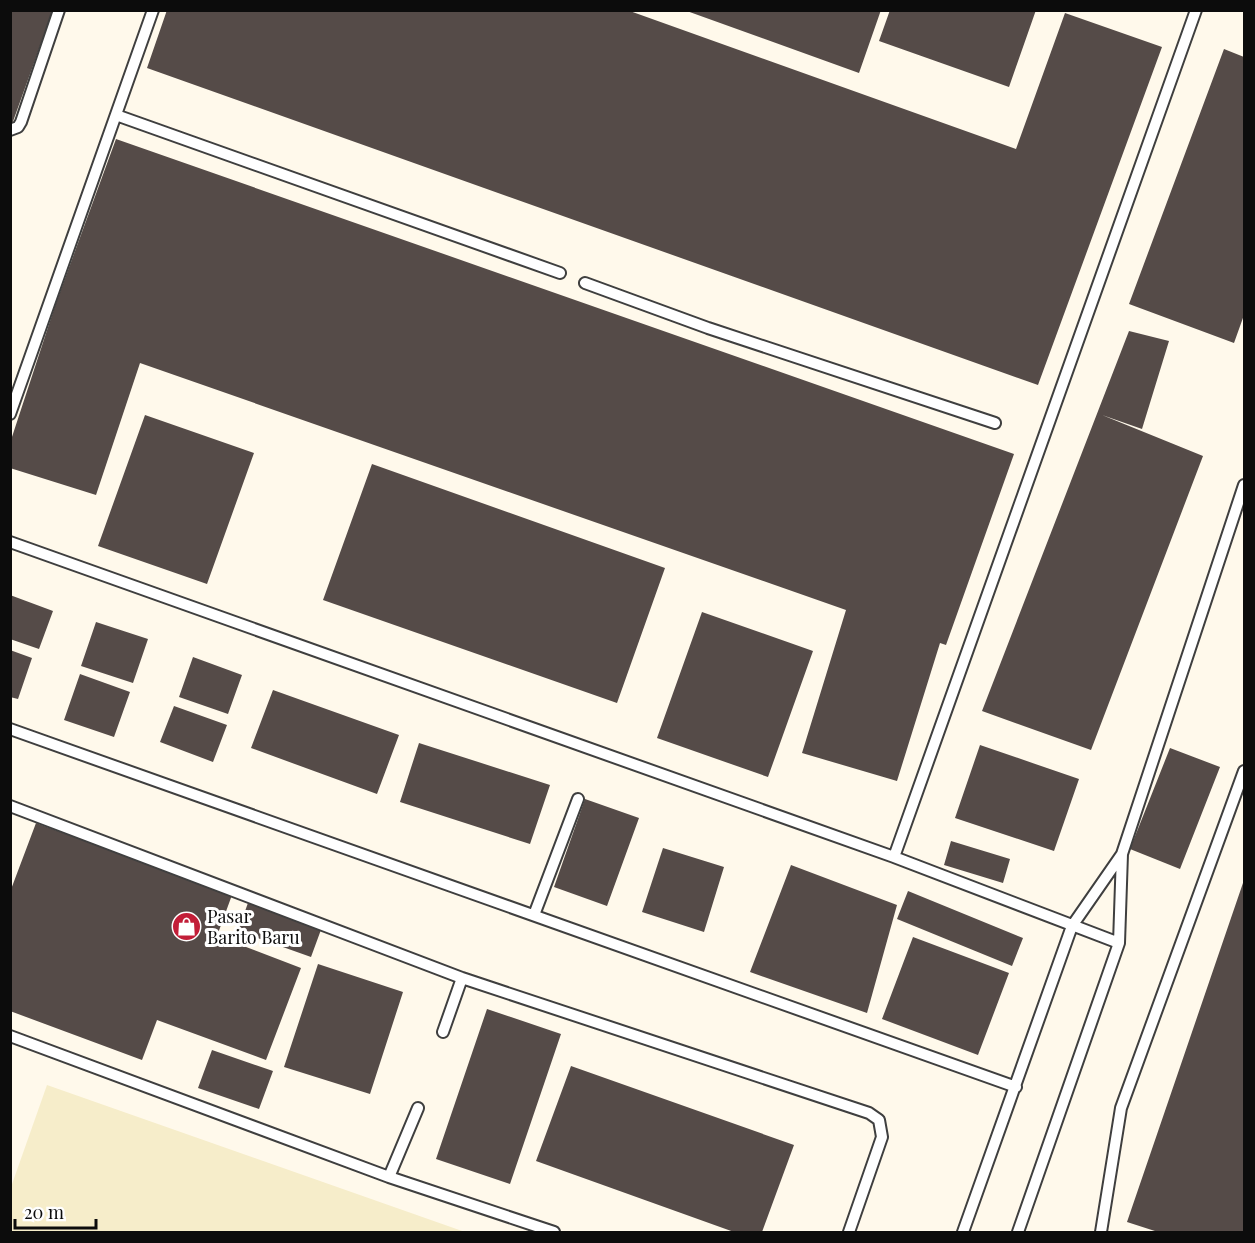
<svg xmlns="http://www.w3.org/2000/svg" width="1255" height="1243" font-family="'Playfair Display',serif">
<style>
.farmland{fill:#f6edca}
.building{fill:#554b48}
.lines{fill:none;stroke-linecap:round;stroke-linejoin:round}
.service-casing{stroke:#3f3f3f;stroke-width:14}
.service{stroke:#fff;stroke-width:10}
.labels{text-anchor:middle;stroke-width:6;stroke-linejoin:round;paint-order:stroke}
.poi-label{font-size:18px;fill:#0c0c0c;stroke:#fff;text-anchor:start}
</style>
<rect width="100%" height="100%" fill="#fff9eb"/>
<path class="farmland" d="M47 1085 465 1232H11V1187Z"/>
<path class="building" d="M10 10H53L11 127H10Z
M167 10H627L1016 149 1065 13 1162 47 1038 385 147 68Z
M684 10H881L859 73Z
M890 10H1036L1009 87 879 41Z
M1224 49 1244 57V315L1234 343 1129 304Z
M116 139 1014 454 946 645 940 643 897 781 802 753 846 610 140 363 96 495 10 468V443L55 306Z
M1129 331 1169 341 1142 429 1102 415 1203 456 1091 750 982 711Z
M145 415 254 453 207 584 98 546Z
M372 464 665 568 617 703 323 600Z
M10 595 53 611 39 649 10 639Z
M702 612 813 651 768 777 657 738Z
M96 622 148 639 133 683 81 666Z
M10 650 32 658 18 699 10 697Z
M193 657 242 675 228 714 179 697Z
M80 674 130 692 114 737 64 720Z
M273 690 399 735 377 794 251 748Z
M174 706 227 725 213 762 160 742Z
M419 743 550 785 530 844 400 802Z
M980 745 1079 779 1054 851 955 818Z
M1170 748 1220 767 1180 869 1130 849Z
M585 799 639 818 607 906 554 887Z
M36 823 232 895 217 936 301 968 266 1060 157 1020 142 1060 10 1011V892Z
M951 841 1010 859 1003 883 944 865Z
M663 848 724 867 704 932 642 912Z
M791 865 897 905 867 1013 750 972Z
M1244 880V1232H1158L1127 1222Z
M908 891 1023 938 1012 966 897 919Z
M249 900 322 927 311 957 238 931Z
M913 937 1009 973 978 1055 882 1019Z
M318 964 403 992 370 1094 284 1067Z
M487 1009 561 1034 510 1184 436 1159Z
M212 1050 273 1071 259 1109 198 1088Z
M571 1066 794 1145 762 1232H734L536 1161Z"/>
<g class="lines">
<defs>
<path id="service" d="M116 115 560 273
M10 130 18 127 21 122 59 10
M585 283 708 328 995 423
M10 414 153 10
M10 542 894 857 1196 10
M10 729 1016 1087
M10 806 462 978 869 1113 879 1120 882 1137 849 1232
M894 857 1119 943
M534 915 578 799
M443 1032 462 978
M10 1036 389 1177 554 1232
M389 1177 418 1108
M963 1232 1072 926 1122 854
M1018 1232 1119 943 1122 854 1244 485
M1101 1232 1121 1108 1244 771"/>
</defs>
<use href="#service" class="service-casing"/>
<use href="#service" class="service"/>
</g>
<defs>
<symbol id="shop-disc" viewBox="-11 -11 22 22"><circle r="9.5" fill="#c21e38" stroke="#fff"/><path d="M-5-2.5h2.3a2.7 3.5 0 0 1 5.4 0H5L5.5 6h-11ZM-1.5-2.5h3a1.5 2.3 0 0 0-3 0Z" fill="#fff"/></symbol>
</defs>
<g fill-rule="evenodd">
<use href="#shop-disc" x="170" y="910" width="33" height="33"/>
</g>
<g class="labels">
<g class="poi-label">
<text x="207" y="923">Pasar<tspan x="207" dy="21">Barito Baru</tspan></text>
</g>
</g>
<rect width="1255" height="1243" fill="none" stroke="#0c0c0c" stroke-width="24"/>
<path d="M15 1219v9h81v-9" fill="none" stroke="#0c0c0c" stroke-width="3"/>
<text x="24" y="1219" font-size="18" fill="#0c0c0c" stroke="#ffffff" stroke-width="4.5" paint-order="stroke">20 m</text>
</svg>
